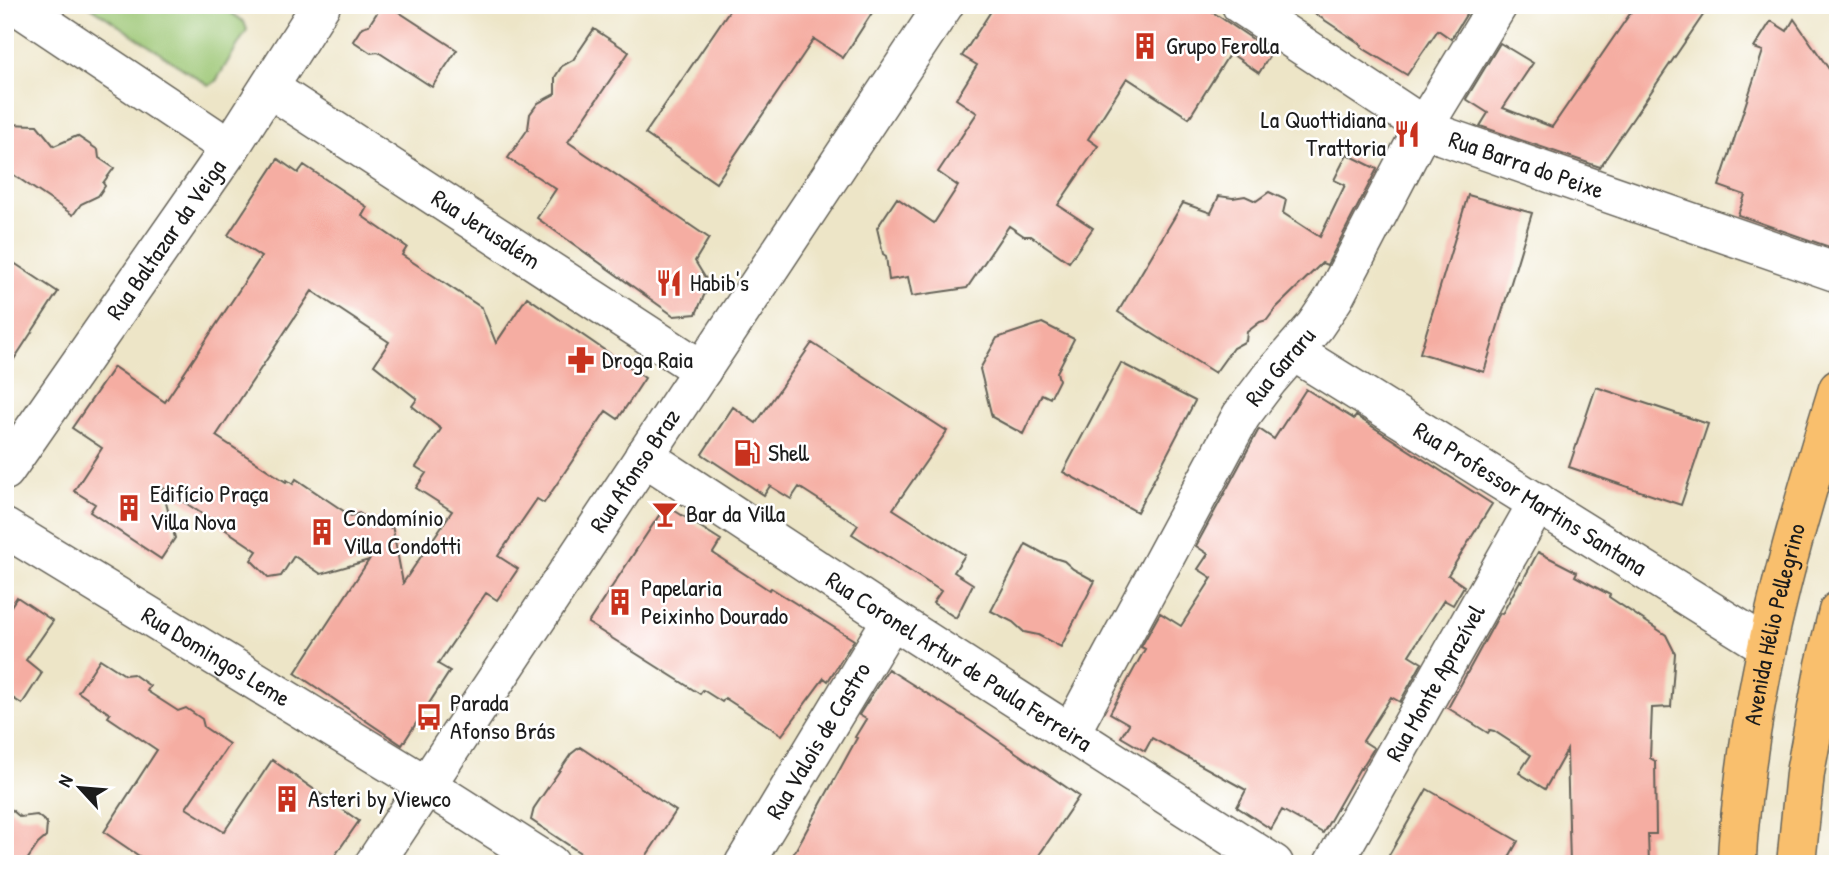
<svg xmlns="http://www.w3.org/2000/svg" width="1843" height="869" font-family="'Patrick Hand',sans-serif">
<style>
.green{fill:#9bc673;stroke:#5c7148;stroke-width:2}
.building{fill:#f5ada2;fill-rule:evenodd}
.lines{fill:none;stroke-linecap:round;stroke-linejoin:round}
.minor-casing{stroke:#656258;stroke-width:41}
.major-casing{stroke:#656258;stroke-width:41}
.minor{stroke:#fff;stroke-width:38}
.major{stroke:#f9bf6d;stroke-width:38}
.labels{text-anchor:middle;stroke-width:5;stroke-linejoin:round;paint-order:stroke}
.poi-label{font-size:24px;fill:#1c1c1c;stroke:#fff;text-anchor:start}
.street-label{font-size:24px;fill:#1c1c1c;stroke:#fff}
</style>
<rect width="100%" height="100%" fill="#fff"/>
<filter id="ink" filterUnits="userSpaceOnUse"><feTurbulence type="fractalNoise" baseFrequency=".0143" numOctaves="2"/><feDisplacementMap in="SourceGraphic" scale="14" xChannelSelector="R" yChannelSelector="G"/><feConvolveMatrix kernelMatrix="1 2 1 2 8 2 1 2 1" color-interpolation-filters="sRGB"/></filter>
<filter id="wash" filterUnits="userSpaceOnUse"><feTurbulence type="fractalNoise" baseFrequency=".00686" numOctaves="4" result="noise"/><feDisplacementMap in="SourceGraphic" scale="28" xChannelSelector="R" yChannelSelector="G"/><feGaussianBlur stdDeviation="1.57" result="paint"/><feColorMatrix in="noise" values="0 0 0 0 0 0 0 0 0 0 0 0 0 0 0 0 0 1.4 0 .05"/><feComposite in="paint" operator="in"/></filter>
<g filter="url(#wash)">
<rect width="100%" height="100%" fill="#ede5c7"/>
<path class="green" d="M88 5H220L244 22 247 30 216 81 209 86Z"/>
<g id="blocks">
<path class="building" d="M382 5H388L457 50 432 87 378 52 371 53 353 41 362 27 369 25Z
M733 5H877L843 58 814 39 716 183 645 134Z
M995 5H1202L1272 52 1259 73 1230 53 1189 118 1127 78 1088 139 1098 146 1058 205 1093 228 1069 262 1031 236H1024L1009 226 967 288 912 296 908 277 889 280 886 256 883 254 877 228 897 198 934 223 958 186 938 172 977 113 956 99 977 65 962 56Z
M1302 5H1472L1451 39 1438 30 1407 75 1361 47 1362 45Z
M1636 5H1710L1600 167 1480 126 1488 113 1466 99 1500 43 1533 63 1503 108 1552 127Z
M1794 19 1838 82V250L1738 215 1745 195 1719 186 1763 51 1754 48 1771 21 1787 31Z
M594 29 629 52 568 142 709 238 695 261 709 284 696 314 674 316 537 218 556 189 508 158 528 129 530 114 538 103 555 94V77L562 66 573 60Z
M5 124 37 125 54 146 77 136 98 150 99 158 114 168 103 183 105 186 98 196 81 204 73 215 5 169Z
M1347 154 1377 169 1327 265 1322 263 1276 308 1267 320 1260 322 1247 332 1246 341 1233 348 1215 373 1118 312 1183 203 1211 213 1219 196 1233 198 1245 196 1256 201 1269 192 1286 200 1283 213 1320 237 1345 185 1334 180Z
M278 159 298 173 304 165 367 207 362 216 407 247 402 255 482 308 496 343 527 297 645 378 618 419 606 411 544 503 537 499 498 556 518 569 497 600 486 593 438 664 450 671 402 745 295 673 369 560 321 574 294 556 281 576 269 578 251 560 257 551 162 487 175 538 161 559 90 512 95 504 74 491 102 448 72 428 114 367 165 402 261 257 228 235ZM312 291 389 342 374 365 417 399 412 406 441 429 416 467 426 473 416 488 452 511 403 583 392 525 390 528 376 519 370 520 359 513 351 516 296 479 293 484 287 480 286 482 216 436Z
M1468 195 1532 213 1484 372 1420 353Z
M5 257 58 292 5 373Z
M1042 323 1074 339 1057 372 1059 380 1050 398 1042 394 1023 434 992 417 980 369 997 338Z
M812 343 947 431 893 509 965 555 954 572 973 584 956 618 933 603 941 591 852 534 858 525 799 487 791 499 770 486 764 495 702 454 733 407 756 423Z
M1121 363 1195 401 1137 512 1063 472Z
M1596 387 1708 424 1681 505 1569 467Z
M1306 389 1354 419 1356 416 1492 504 1448 575 1464 586 1453 605 1444 600 1409 655 1422 663 1400 702 1391 697 1363 741 1374 748 1361 769 1360 768 1323 833 1282 810 1271 829 1237 807 1246 790 1152 738 1145 751 1121 737 1129 724 1110 713 1145 649 1141 647 1160 613 1181 626 1212 578 1198 569 1208 554 1196 546 1259 429 1274 439Z
M672 509 721 540 713 553 769 590 771 588 854 640 828 681 824 678 782 735 725 698 722 702 703 690 700 694 588 623 662 511Z
M1026 544 1048 556 1064 561 1073 569 1095 581 1061 647 1038 635 1024 632 1013 622 991 611Z
M1538 552 1577 572 1575 576 1610 595 1609 597 1666 635 1675 653 1671 707 1652 708 1650 758 1655 761 1656 834H1648L1649 864H1570L1567 750 1545 789 1519 773 1531 755 1494 731 1490 730 1488 733 1448 708 1500 613 1502 614 1520 581 1522 582Z
M17 597 53 621 26 660 42 673 22 704 5 693V615Z
M100 659 125 675 133 674 150 686 147 691 178 711 186 708 202 719 204 727 229 744 186 808 224 832 272 760 359 821 329 864H151L104 832 157 750 108 717 110 714 78 692Z
M888 669 972 722 1079 796 1033 864H788L857 738 855 737 866 719 859 715Z
M580 747 676 811 641 864H597L531 820 534 808 571 754Z
M1427 789 1518 841 1505 864H1384Z
M5 804 20 817 37 815 47 823 46 837 38 844 25 863 18 860 13 864H5Z"/>
</g>
</g>
<g filter="url(#ink)">
<use href="#blocks" fill-opacity="0" stroke="#656258" stroke-width="2"/>
<g class="lines">
<defs>
<g id="minor">
<path d="M16 5 230 148"/>
<path id="s1" d="M1241 5 1424 126 1443 136 1838 273"/>
<path id="s2" d="M269 88 702 370"/>
<path id="s3" d="M1294 352 1767 646"/>
<path id="s4" d="M644 456 895 621 1274 864"/>
<path id="s5" d="M5 471 230 148 321 5"/>
<path id="s6" d="M5 528 426 785 550 864"/>
<path id="s7" d="M1070 734 1241 416 1269 379 1315 326 1334 298 1424 126 1498 5"/>
<path id="s8" d="M374 864 944 5"/>
<path id="s9" d="M744 864 892 619"/>
<path id="s10" d="M1333 864 1538 502"/>
</g>
<g id="major">
<path id="s11" d="M1737 864C1737 837 1741 811 1744 784 1760 647 1797 521 1838 389"/>
<path d="M1796 864 1805 773 1825 665 1838 611"/>
</g>
</defs>
<use href="#minor" class="minor-casing"/>
<use href="#major" class="major-casing"/>
<use href="#minor" class="minor"/>
<use href="#major" class="major"/>
</g>
</g>
<defs>
<symbol id="building-bare" viewBox="-9 -9 18 18"><path d="M-4-6H4V6H1V3H-1V6H-4ZM-2.5-4.3h1.7v1.8h-1.7ZM.8-4.3h1.7v1.8H.8ZM-2.5-1h1.7V.8h-1.7ZM.8-1h1.7V.8H.8Z" fill="#c8321e" stroke="#fff" stroke-width="2.5" paint-order="stroke"/></symbol>
<symbol id="restaurant-bare" viewBox="-9 -9 18 18"><path d="M-5-6h1v4h1v-4h1v4h1v-4h1v5L-1.5 .5V6h-2V.5L-5-1ZM5-6V6H3V1.5H1.5Q1.5-4 5-6Z" fill="#c8321e" stroke="#fff" stroke-width="2.5" paint-order="stroke"/></symbol>
<symbol id="pharmacy-bare" viewBox="-9 -9 18 18"><path d="M-2-6h4v4h4v4h-4v4h-4v-4h-4v-4h4Z" fill="#c8321e" stroke="#fff" stroke-width="2.5" paint-order="stroke"/></symbol>
<symbol id="fuel-bare" viewBox="-9 -9 18 18"><path d="M-5.5-6h7V0h2V4h1.3V-2.5L3-4.5l.8-.8L6-3V5H2.5V1h-1V6h-7ZM-4.2-4.7v3.2H.2V-4.7Z" fill="#c8321e" stroke="#fff" stroke-width="2.5" paint-order="stroke"/></symbol>
<symbol id="bar-bare" viewBox="-9 -9 18 18"><path d="M-6-5H6L.8 .8V4.5H3.5V6h-7V4.5H-.8V.8Z" fill="#c8321e" stroke="#fff" stroke-width="2.5" paint-order="stroke"/></symbol>
<symbol id="bus-bare" viewBox="-9 -9 18 18"><path d="M-5-6H5V4H4V6H2V4H-2V6H-4V4H-5ZM-3.5-4V0h7V-4ZM-3.5 1.2v1.5H-2V1.2ZM2 1.2v1.5H3.5V1.2Z" fill="#c8321e" stroke="#fff" stroke-width="2.5" paint-order="stroke"/></symbol>
</defs>
<g fill-rule="evenodd">
<use href="#building-bare" x="1126" y="27" width="38" height="38"/>
<use href="#restaurant-bare" x="1388" y="115" width="38" height="38"/>
<use href="#restaurant-bare" x="650" y="264" width="38" height="38"/>
<use href="#pharmacy-bare" x="562" y="341" width="38" height="38"/>
<use href="#fuel-bare" x="728" y="434" width="38" height="38"/>
<use href="#building-bare" x="110" y="489" width="38" height="38"/>
<use href="#bar-bare" x="646" y="495" width="38" height="38"/>
<use href="#building-bare" x="303" y="513" width="38" height="38"/>
<use href="#building-bare" x="601" y="583" width="38" height="38"/>
<use href="#bus-bare" x="410" y="698" width="38" height="38"/>
<use href="#building-bare" x="268" y="780" width="38" height="38"/>
</g>
<g class="labels">
<g class="poi-label">
<text x="1166" y="54">Grupo Ferolla</text>
<text x="1386" y="128" text-anchor="end">La Quottidiana<tspan x="1386" dy="28">Trattoria</tspan></text>
<text x="690" y="291">Habib's</text>
<text x="602" y="368">Droga Raia</text>
<text x="768" y="461">Shell</text>
<text x="150" y="502">Edifício Praça<tspan x="150" dy="28">Villa Nova</tspan></text>
<text x="686" y="522">Bar da Villa</text>
<text x="343" y="526">Condomínio<tspan x="343" dy="28">Villa Condotti</tspan></text>
<text x="641" y="596">Papelaria<tspan x="641" dy="28">Peixinho Dourado</tspan></text>
<text x="450" y="711">Parada<tspan x="450" dy="28">Afonso Brás</tspan></text>
<text x="308" y="807">Asteri by Viewco</text>
</g>
<g class="street-label">
<text dy="8" stroke="none"><textPath href="#s1" startOffset="329">Rua Barra do Peixe</textPath></text>
<text dy="8" stroke="none"><textPath href="#s2" startOffset="259">Rua Jerusalém</textPath></text>
<text dy="8" stroke="none"><textPath href="#s5" startOffset="282">Rua Baltazar da Veiga</textPath></text>
<text dy="8" stroke="none"><textPath href="#s7" startOffset="424">Rua Gararu</textPath></text>
<text dy="8" stroke="none"><textPath href="#s8" startOffset="472">Rua Afonso Braz</textPath></text>
<text dy="8" stroke="none"><textPath href="#s3" startOffset="278">Rua Professor Martins Santana</textPath></text>
<text dy="8" stroke="none"><textPath href="#s11" startOffset="243">Avenida Hélio Pellegrino</textPath></text>
<text dy="8" stroke="none"><textPath href="#s6" startOffset="247">Rua Domingos Leme</textPath></text>
<text dy="8" stroke="none"><textPath href="#s4" startOffset="376">Rua Coronel Artur de Paula Ferreira</textPath></text>
<text dy="8" stroke="none"><textPath href="#s10" startOffset="208">Rua Monte Aprazível</textPath></text>
<text dy="8" stroke="none"><textPath href="#s9" startOffset="144">Rua Valois de Castro</textPath></text>
</g>
</g>
<rect width="1843" height="869" fill="none" stroke="#fff" stroke-width="28"/>
<g transform="translate(80 788) rotate(296)" stroke="#ffffff" stroke-width="5" paint-order="stroke">
<path d="M0-5L12 26L0 18L-12 26Z" fill="#1c1c1c"/>
<text y="-10" font-size="19" font-weight="bold" text-anchor="middle" fill="#1c1c1c">N</text>
</g>
</svg>
